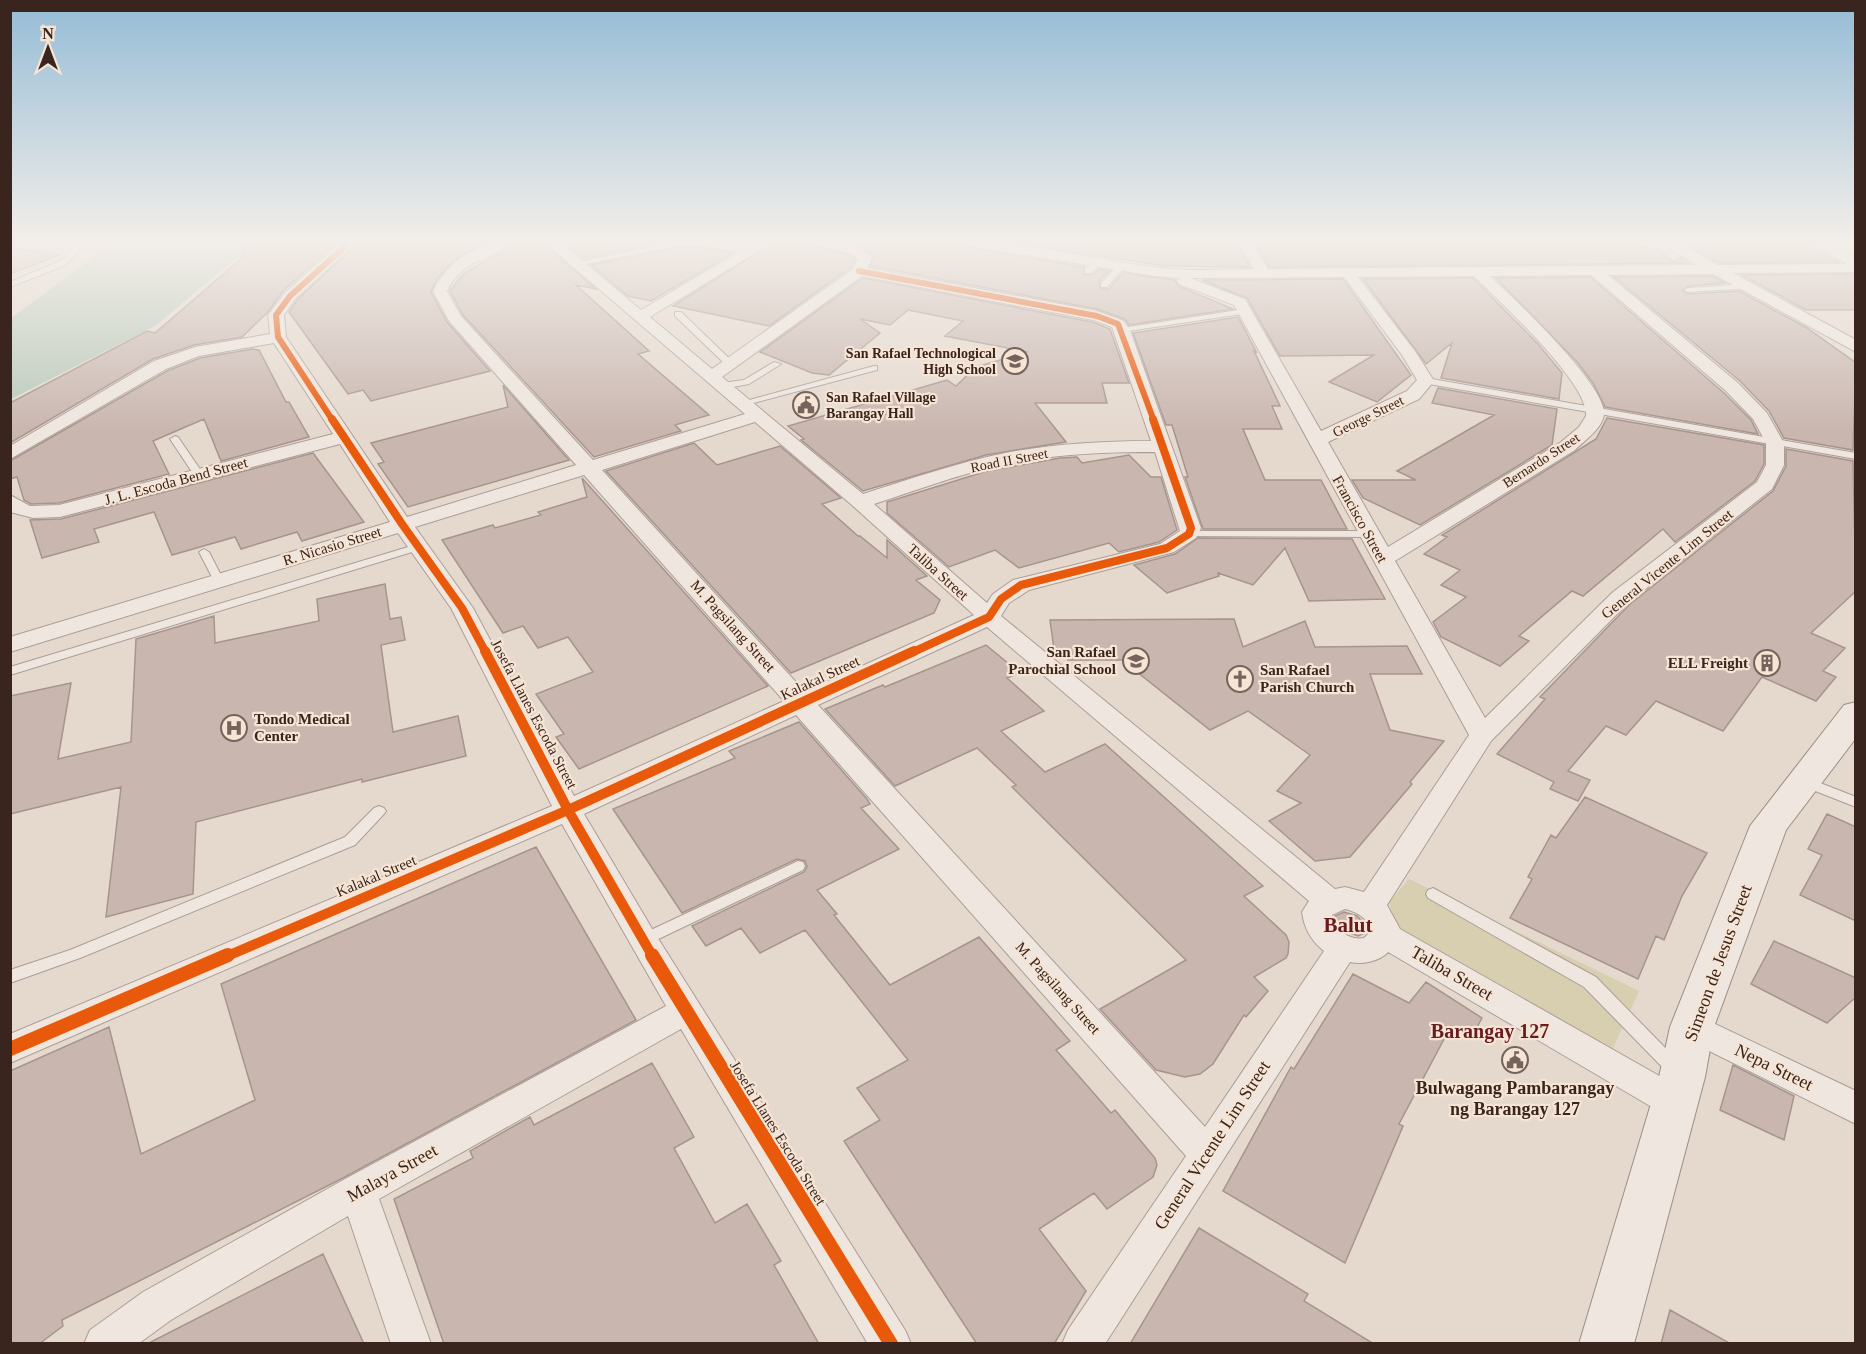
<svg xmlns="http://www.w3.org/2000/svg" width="1866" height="1354" font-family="'Times New Roman',serif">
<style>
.green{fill:#d8cfb0}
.water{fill:#b9c9bb}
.building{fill:#c9b6af;stroke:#a6948d;stroke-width:1.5}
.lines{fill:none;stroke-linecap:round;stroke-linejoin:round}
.lane-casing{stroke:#aa9e97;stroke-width:2}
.street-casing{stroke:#aa9e97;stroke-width:2}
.secondary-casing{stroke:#9a8e86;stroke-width:2}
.lane{fill:#eee6df;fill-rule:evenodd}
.street{fill:#eee6df;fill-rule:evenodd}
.secondary{fill:#eee6df;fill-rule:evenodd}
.cycleway-far3-casing{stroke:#f6e4d4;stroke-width:8}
.cycleway-far2-casing{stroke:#f6e4d4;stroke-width:10}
.cycleway-far1-casing{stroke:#f6e4d4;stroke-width:14}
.cycleway-casing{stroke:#f6e4d4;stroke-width:17}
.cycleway-far3{stroke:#e8590c;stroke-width:6}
.cycleway-far2{stroke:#e8590c;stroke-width:8}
.cycleway-far1{stroke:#e8590c;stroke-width:10}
.cycleway{stroke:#e8590c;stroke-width:14}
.labels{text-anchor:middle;stroke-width:4.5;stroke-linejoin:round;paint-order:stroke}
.far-poi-label{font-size:14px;font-weight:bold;fill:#3a251e;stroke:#f6e4d4;text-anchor:end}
.far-street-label{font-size:14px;fill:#3a251e;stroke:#f6e4d4}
.street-label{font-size:15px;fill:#3a251e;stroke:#f6e4d4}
.poi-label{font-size:15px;font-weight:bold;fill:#3a251e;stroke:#f6e4d4;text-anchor:end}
.near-street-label{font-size:18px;fill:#3a251e;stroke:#f6e4d4}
.near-poi-label{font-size:18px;font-weight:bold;fill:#3a251e;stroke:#f6e4d4}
.near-neighbourhood-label{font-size:20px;font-weight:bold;fill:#681c1f;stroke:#f6e4d4}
.near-quarter-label{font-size:21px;font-weight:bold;fill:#681c1f;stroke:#f6e4d4}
</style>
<rect width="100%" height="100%" fill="#e5d9ce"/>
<path class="green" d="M1409 879 1639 991 1611 1053 1400 937 1389 902Z"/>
<path class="water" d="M114 242H255L155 326 11 399V318Z"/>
<path class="building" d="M243 242H337L283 291 268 312 242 337 194 345 153 359 10 443V403L147 331 155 333 242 258Z
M359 242H490L474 248 453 261 437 279 431 292 447 322 490 371 371 401 363 390 348 394 289 312 297 300Z
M512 242H542L596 289 576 285 649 351 638 354 709 415 675 425 681 431 594 457 463 315 450 291 463 274 503 251Z
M564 242H661L584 259Z
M775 242H813L816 247 850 255 855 260 851 267 769 326 673 306Z
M852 242H952L971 248 1084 267 1083 273 1085 275H1093L1099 269 1109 271 1099 281 1101 289H1109L1123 273 1175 280 1178 286 1233 309 1129 325 1125 319 1097 309 870 266 874 256 861 246Z
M1010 242H1236L1250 267 1165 266Z
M1255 242H1622L1658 250 1674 262 1680 257 1689 263 1269 267Z
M1695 242H1798L1839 262 1719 263 1690 247Z
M10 247 59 255 10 274Z
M698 247 733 253 651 301 628 296 591 265 675 248Z
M1856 274V310H1806L1742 275Z
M1712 276 1725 283 1688 286 1682 291 1688 294 1739 291 1807 328 1856 363 1853 450 1784 438 1769 411 1740 381 1614 277Z
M1590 277 1724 393 1751 420 1758 434 1605 407 1593 383 1577 362 1496 278Z
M863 278 1092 322 1110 329 1129 383H1102L1107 403H1035L1066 442 986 455 863 491 801 440 804 439 788 426 947 380 956 386 976 367 1028 352 945 336 963 321 908 310 890 325 860 319 880 333 829 375 812 373 760 352Z
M1473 278 1538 344 1562 373 1559 399 1441 378 1452 343 1426 364 1363 279Z
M1343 279 1411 375 1377 402 1329 382 1374 355 1280 356 1247 298 1202 280Z
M1238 317 1257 353 1254 351 1280 406H1272L1282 429H1243L1265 480H1321L1347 529H1203L1185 477H1188L1172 425H1166L1133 333Z
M253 349 259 350 286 402H289L309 437 221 461 204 419 153 441 169 474 59 503 31 504 24 500 17 477 10 479V461L167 371 200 358Z
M503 385 569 460 408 507 378 464 384 462 371 443 508 407Z
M1438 388 1557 409 1552 445 1420 525 1363 498 1352 480H1416L1397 471 1494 415 1432 403Z
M1607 418 1764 445V464L1755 481 1675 542 1663 529 1583 596 1572 591 1519 636 1529 641 1500 666 1441 637 1433 622 1466 597 1441 585 1460 570 1424 554 1447 537 1442 535 1596 439Z
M694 443 717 465 780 446 841 498 822 504 858 536H860L887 558V540L927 576 916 580 940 600 934 613 791 673 606 471Z
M1786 449 1853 461 1856 591 1811 633 1845 648 1823 671 1836 677 1816 701 1762 677 1723 731 1656 701 1626 735 1606 726 1568 771 1590 780 1578 801 1550 789 1554 782 1497 754 1545 699 1540 697 1630 604 1773 491 1786 466Z
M313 453 364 522 302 541 297 532 241 549 235 537 172 555 154 512 94 529 99 542 42 558 30 520 61 519Z
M1129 455 1151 477H1161L1177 530 1159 542 1119 552 1109 543 1019 568 995 550 949 567 887 513V502L987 471 1060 458 1077 457 1082 463Z
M582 478 768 686 579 769 556 737 564 734 536 694 593 672 568 637 538 648 523 626 503 633 442 540 493 525 495 528 541 515 538 512 587 497Z
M1198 538 1352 539 1385 599 1309 601 1285 548 1253 585 1218 573 1219 576 1167 593 1134 565 1175 554Z
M385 584 390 619 401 617 405 640 381 645 393 732 458 716 466 756 362 782V779L196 822 193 894 106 917 121 787 10 814V696L71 683 58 759 131 742 136 639 214 616 215 643 319 621 317 599Z
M1234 619 1243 647 1305 621 1315 647 1407 646 1422 674H1370L1390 730 1444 741 1410 782 1412 784 1350 857 1315 861 1269 821 1301 803 1277 791 1310 755 1248 711 1210 730 1122 660H1068L1067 649H1054L1050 620Z
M986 645 1020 673 1007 678 1044 711 1001 731 1045 772 1105 744 1263 886 1244 896 1286 935 1289 942 1288 954 1286 958 1254 977 1268 991 1246 1017 1244 1015 1213 1064 1200 1074 1185 1077 1156 1070 1100 1009 1186 960 1012 787 1016 785 977 748 895 786 825 709 883 685 885 687Z
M799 722 867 799 870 804 861 808 899 849 817 890 837 914 834 915 890 985 979 937 1070 1041 1056 1050 1111 1113 1115 1110 1155 1158 1157 1165 1153 1177 1107 1209 1094 1193 1039 1229 1086 1291 1054 1344H977L844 1141 880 1120 857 1088 908 1060 805 930 760 953 741 928 706 946 692 926 804 872 807 867 805 861 797 859 682 913 613 809 735 758 729 751Z
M1585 797 1707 853 1682 896 1664 940 1656 936 1638 979 1510 918 1532 879 1528 877 1551 835 1556 838Z
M1827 814 1856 827V921L1800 895 1822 855 1808 849Z
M536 847 636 1020 343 1178 62 1320 63 1326 39 1344H10V1071L109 1027 141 1154 255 1100 221 984Z
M1344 912 1357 916 1362 921 1367 932 1358 936 1344 931 1335 916Z
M1774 941 1856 978V997L1827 1023 1751 984Z
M1353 974 1409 1003 1426 982 1482 1018 1471 1038 1451 1026 1399 1124 1403 1126 1345 1263 1223 1191 1291 1067 1294 1069Z
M652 1063 694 1137 674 1148 715 1223 747 1204 781 1261 774 1265 819 1344H444L394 1199 473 1158 470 1151 530 1117 534 1125Z
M1733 1065 1794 1096 1784 1140 1720 1110Z
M1199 1228 1308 1294 1304 1301 1374 1344H1130Z
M323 1254 364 1344H147Z
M1670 1310 1731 1344H1661Z"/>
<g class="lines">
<defs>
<path id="lane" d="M65 242H73L79 249 66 265 10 287V282L60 261 72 249Z
M673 242H706L753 252 750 254 698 245 675 246 576 266 572 264Z
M1095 261 1102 263 1091 273H1085V269Z
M1118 265 1125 267 1107 287H1101V283Z
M1748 284H1751V288L1688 292 1684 290 1688 288Z
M1245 309H1248V313L1122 332 1118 330 1122 328Z
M675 312H681L733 362V366H727L675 316Z
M774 362 781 364 749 384 722 389 718 386 722 383 744 380Z
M874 366H877V370L742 406 738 403Z
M1426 378 1856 453V459L1423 383V379Z
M175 436 178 437 204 475 202 477H196L194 475 170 439Z
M1189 531H1369L1374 534 1369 537 1185 536 1184 534 1185 532Z
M418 544 422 545 423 547 422 549 10 675V667Z
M204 549 209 552 224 581 223 583H215L214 581 199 552Z
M1805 777 1856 797V807L1800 785 1798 782 1800 779Z
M379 806 384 808 386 811 384 814 355 845 80 958 10 983V970L70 950 345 837 374 808Z
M798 861 803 862 805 866 803 870 648 944 643 946 638 944 635 940 638 936Z
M1433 888 1596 977 1679 1062 1681 1067 1679 1072 1673 1074 1667 1072 1584 987 1428 898 1426 894 1428 890Z"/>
<path id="street" d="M341 242H357L295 299 284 315 286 337 407 517 576 465 449 321 433 291C447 262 477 242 510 242 489 263 464 257 447 291L461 316 593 460 745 414 544 242H560L641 310 756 242H773L650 317 712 369 853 269 858 259 851 253 817 245 815 242C836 242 858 240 872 258L867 268 1097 311 1124 321 1130 330 1201 528 1196 538 1174 552 1029 590 1009 603 1001 616 1335 889 1345 887 1364 892 1469 735 1234 305 1179 284 1177 281 1180 278 1154 276 971 246 964 242C1028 242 1089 259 1152 267 1186 272 1220 269 1254 269L1238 242H1252L1268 269 1697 265 1659 242H1677L1718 265 1847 264 1810 242H1828L1856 257V272L1733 273 1856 340V352L1713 274 1608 275 1738 383 1767 413 1784 443V465L1772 489 1629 602 1491 741 1387 905 1400 929 1686 1091 1691 1102 1686 1113 1674 1117 1662 1113 1388 952C1380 961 1363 965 1350 962L1105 1344H1062L1068 1330 1186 1156 796 715 584 814 654 932 905 1330 911 1344H868L681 1029 379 1199 431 1344H391L348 1216 171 1320 138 1344H84L90 1330 143 1292 345 1179 666 1006 562 824 10 1063V1034L552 806 451 608 398 533 10 652V637L390 522 340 444 60 517 33 518 10 512V495L30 506 59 505 333 434 274 343 199 356 166 369 10 459V446L154 361 195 347 270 334 268 315 285 293ZM1591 275 1726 391 1753 419 1766 443V465L1757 482 1613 592 1485 718 1395 561 1575 450C1585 440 1601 430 1604 415 1608 386 1512 297 1490 276ZM862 276 1093 320 1112 327 1151 441C1102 441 1053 444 1005 453 956 463 910 479 863 494L722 377ZM1474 276C1498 300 1589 383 1586 416L1579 427 1561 442 1388 547 1328 442 1419 399 1434 381 1415 351 1358 277ZM1344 277 1402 355 1417 380 1407 391 1321 431 1245 299 1190 278ZM755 422 853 506 974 615 805 692 602 470ZM1155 452 1180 531 1160 544 1013 580 993 594 987 603 874 504C917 490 959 474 1003 465 1053 454 1104 452 1155 452ZM584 475 784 701 574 796 473 608 415 527ZM987 627 1309 901 1302 912C1304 928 1311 941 1324 951L1205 1127 818 705ZM1345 909C1357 912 1369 918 1370 932L1364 938C1349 941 1334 929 1332 915Z
M1692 1013 1856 1091V1124L1681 1037 1676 1027 1681 1017Z"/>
<path id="secondary" d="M1856 702V738L1786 830 1714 1027 1705 1077 1634 1344H1579L1659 1077 1670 1027 1750 826 1844 705Z"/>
</defs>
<use href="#lane" class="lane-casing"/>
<use href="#street" class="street-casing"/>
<use href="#secondary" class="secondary-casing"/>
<use href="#lane" class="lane"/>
<use href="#street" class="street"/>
<use href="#secondary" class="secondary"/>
<defs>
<path id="cycleway-far3" d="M859 271 1097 316 1118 324 1154 421
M333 421 278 337 276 315 290 296 350 242"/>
<path id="cycleway-far2" d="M332 419 402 524 462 608 486 653
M911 653 989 617 1001 599 1021 585 1167 548 1189 534 1191 528 1153 419"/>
<path id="cycleway-far1" d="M485 651 568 810 653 957
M225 957 568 810 914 651"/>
<path id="cycleway" d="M652 955 891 1344
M10 1049 228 955"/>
</defs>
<use href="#cycleway-far3" class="cycleway-far3-casing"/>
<use href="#cycleway-far2" class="cycleway-far2-casing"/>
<use href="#cycleway-far1" class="cycleway-far1-casing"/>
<use href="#cycleway" class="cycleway-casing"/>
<use href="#cycleway-far3" class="cycleway-far3"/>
<use href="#cycleway-far2" class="cycleway-far2"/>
<use href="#cycleway-far1" class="cycleway-far1"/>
<use href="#cycleway" class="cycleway"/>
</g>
<linearGradient id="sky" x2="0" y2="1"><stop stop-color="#95bcd6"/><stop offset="0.56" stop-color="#f3eee9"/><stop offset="1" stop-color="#f3eee9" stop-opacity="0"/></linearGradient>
<rect width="1866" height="432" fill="url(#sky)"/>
<defs>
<symbol id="school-ring" viewBox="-11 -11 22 22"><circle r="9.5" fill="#f6e4d4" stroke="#76645c" stroke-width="1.5"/><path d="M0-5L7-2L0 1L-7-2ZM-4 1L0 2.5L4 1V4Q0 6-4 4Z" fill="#76645c"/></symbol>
<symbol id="civic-ring" viewBox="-11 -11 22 22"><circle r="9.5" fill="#f6e4d4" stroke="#76645c" stroke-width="1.5"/><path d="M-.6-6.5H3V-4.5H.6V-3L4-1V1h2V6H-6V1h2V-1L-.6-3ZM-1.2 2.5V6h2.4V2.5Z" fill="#76645c"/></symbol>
<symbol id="building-ring" viewBox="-11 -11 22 22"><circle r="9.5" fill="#f6e4d4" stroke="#76645c" stroke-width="1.5"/><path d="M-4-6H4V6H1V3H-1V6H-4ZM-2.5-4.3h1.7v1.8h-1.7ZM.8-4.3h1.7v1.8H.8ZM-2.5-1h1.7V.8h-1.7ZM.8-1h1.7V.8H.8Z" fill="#76645c"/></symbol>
<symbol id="church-ring" viewBox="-11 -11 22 22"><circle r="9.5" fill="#f6e4d4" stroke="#76645c" stroke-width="1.5"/><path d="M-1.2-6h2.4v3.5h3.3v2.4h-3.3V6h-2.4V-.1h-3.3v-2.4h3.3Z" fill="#76645c"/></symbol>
<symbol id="hospital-ring" viewBox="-11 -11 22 22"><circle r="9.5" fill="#f6e4d4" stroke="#76645c" stroke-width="1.5"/><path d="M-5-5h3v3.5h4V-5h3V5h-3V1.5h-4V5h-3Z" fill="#76645c"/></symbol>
</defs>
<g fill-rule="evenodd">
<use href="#school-ring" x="1000" y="346" width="30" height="30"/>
<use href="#civic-ring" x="791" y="390" width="30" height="30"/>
<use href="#school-ring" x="1121" y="646" width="30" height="30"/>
<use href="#building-ring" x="1752" y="648" width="30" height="30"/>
<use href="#church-ring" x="1225" y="664" width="30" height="30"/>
<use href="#hospital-ring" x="219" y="713" width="30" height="30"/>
<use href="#civic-ring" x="1500" y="1045" width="30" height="30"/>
</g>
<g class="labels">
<g class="far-poi-label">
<text x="996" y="358">San Rafael Technological<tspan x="996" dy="16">High School</tspan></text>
<text x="826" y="402" text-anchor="start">San Rafael Village<tspan x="826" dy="16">Barangay Hall</tspan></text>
</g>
<g class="far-street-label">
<text transform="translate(1368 416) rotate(-26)" y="5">George Street</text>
<text transform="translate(1009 460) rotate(-11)" y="5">Road II Street</text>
<text transform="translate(1541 460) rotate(-33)" y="5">Bernardo Street</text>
</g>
<g class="street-label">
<text transform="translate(176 481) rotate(-15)" y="5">J. L. Escoda Bend Street</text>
<text transform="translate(1360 519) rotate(61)" y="5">Francisco Street</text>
<text transform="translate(332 546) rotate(-17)" y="5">R. Nicasio Street</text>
<text transform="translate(1667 564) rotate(-39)" y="5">General Vicente Lim Street</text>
<text transform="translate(938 572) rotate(42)" y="5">Taliba Street</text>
<text transform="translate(733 626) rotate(48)" y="5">M. Pagsilang Street</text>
<text transform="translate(820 678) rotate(-25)" y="5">Kalakal Street</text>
<text transform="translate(534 714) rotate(62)" y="5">Josefa Llanes Escoda Street</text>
<text transform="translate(376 876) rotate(-23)" y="5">Kalakal Street</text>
<text transform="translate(1058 988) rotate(48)" y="5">M. Pagsilang Street</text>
<text transform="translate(778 1133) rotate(58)" y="5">Josefa Llanes Escoda Street</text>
</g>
<g class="poi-label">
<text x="1116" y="657">San Rafael<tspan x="1116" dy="17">Parochial School</tspan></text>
<text x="1748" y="668">ELL Freight</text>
<text x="1260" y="675" text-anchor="start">San Rafael<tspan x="1260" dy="17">Parish Church</tspan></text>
<text x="254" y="724" text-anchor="start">Tondo Medical<tspan x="254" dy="17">Center</tspan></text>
</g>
<g class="near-street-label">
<text transform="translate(1718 963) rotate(-70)" y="6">Simeon de Jesus Street</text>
<text transform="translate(1452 973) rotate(30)" y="6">Taliba Street</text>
<text transform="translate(1774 1067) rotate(26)" y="6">Nepa Street</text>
<text transform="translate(1212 1145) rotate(-57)" y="6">General Vicente Lim Street</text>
<text transform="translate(392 1173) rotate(-29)" y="6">Malaya Street</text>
</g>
<g class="near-poi-label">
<text x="1515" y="1094">Bulwagang Pambarangay<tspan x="1515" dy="21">ng Barangay 127</tspan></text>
</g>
<g class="near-neighbourhood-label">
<text x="1490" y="1038">Barangay 127</text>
</g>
<g class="near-quarter-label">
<text x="1348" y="932">Balut</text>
</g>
</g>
<rect width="1866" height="1354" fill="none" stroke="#3a251e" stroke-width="24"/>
<g transform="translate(48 48)" stroke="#f6e4d4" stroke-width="4.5" paint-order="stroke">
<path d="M0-4.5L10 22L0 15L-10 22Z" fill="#3a251e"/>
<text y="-9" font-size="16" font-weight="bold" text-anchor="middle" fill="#3a251e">N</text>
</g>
</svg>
